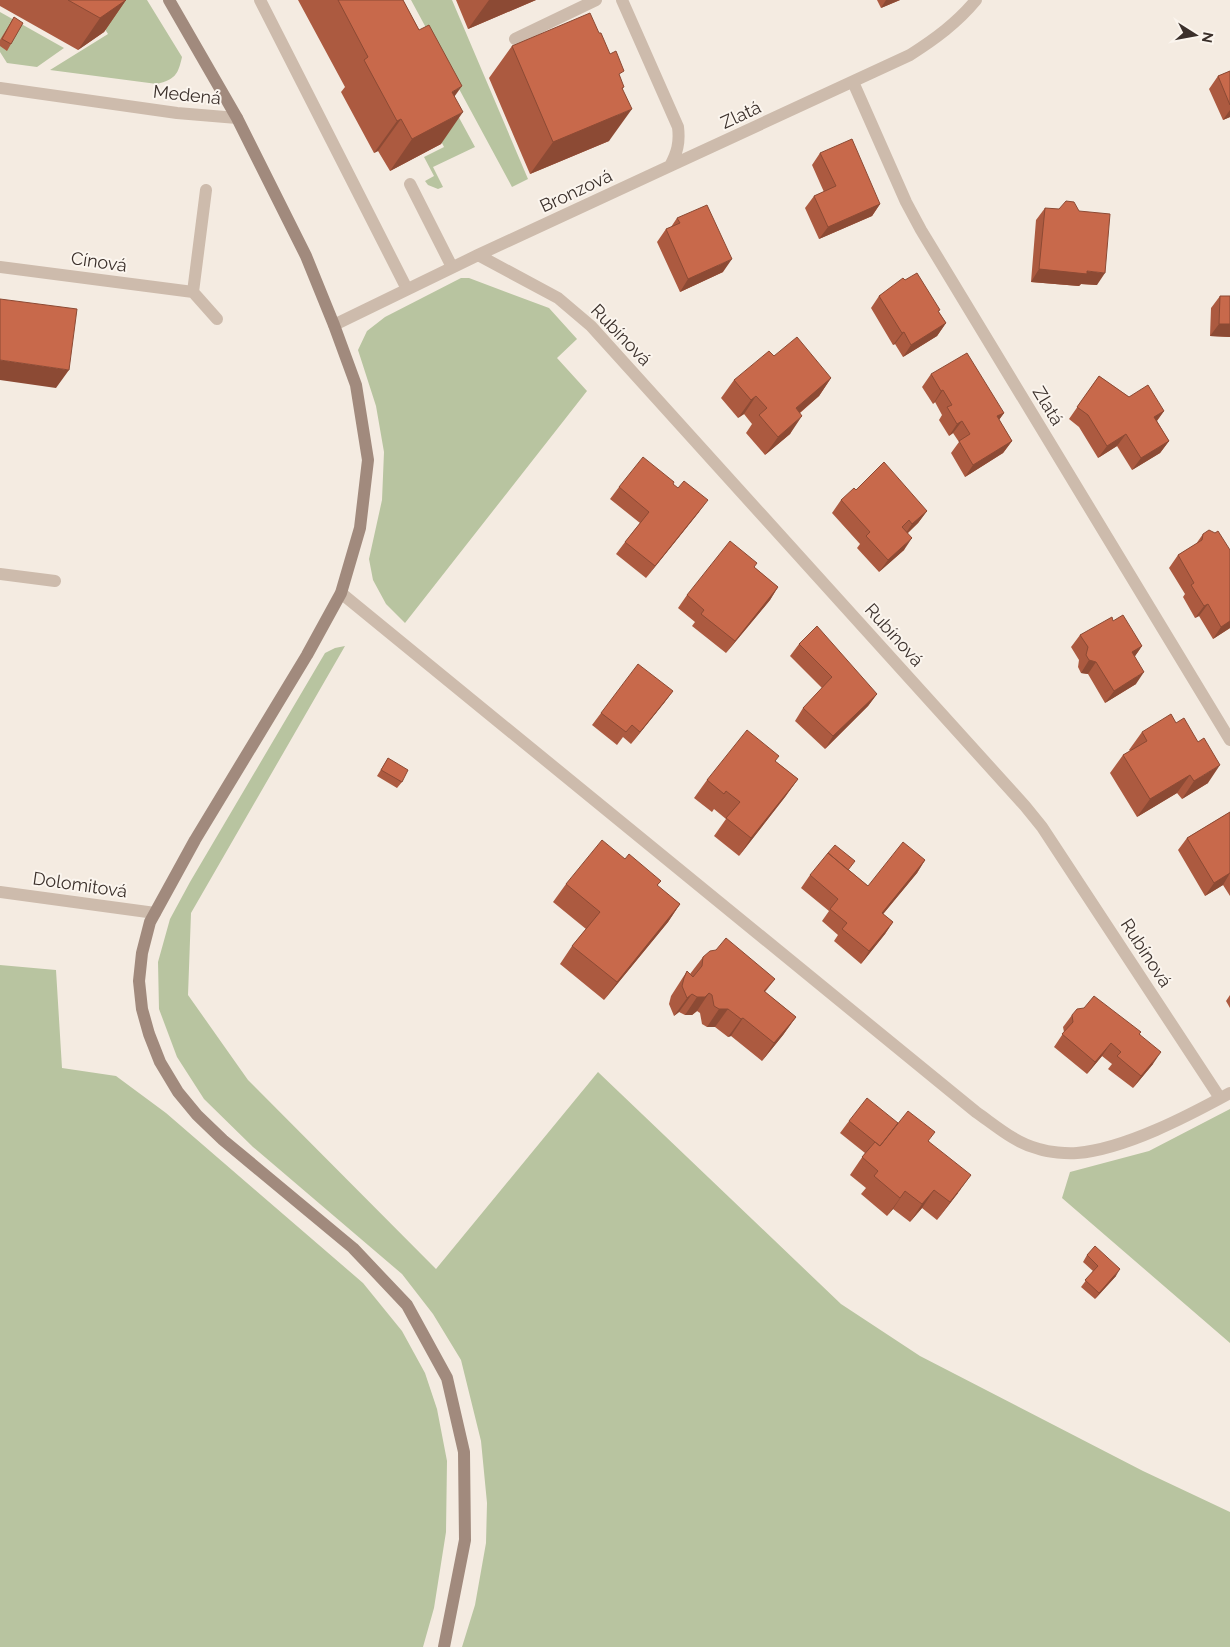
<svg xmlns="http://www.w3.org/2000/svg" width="1230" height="1647" font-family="Raleway,sans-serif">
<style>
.green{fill:#b8c4a0}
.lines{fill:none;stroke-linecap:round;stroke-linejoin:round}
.lane{stroke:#cdbbac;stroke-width:12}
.street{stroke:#cdbbac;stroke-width:12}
.secondary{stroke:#a18a7d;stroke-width:12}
.wall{fill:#ac5a40}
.shaded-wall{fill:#8c4a34}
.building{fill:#c8694b;stroke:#8c4a34}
.labels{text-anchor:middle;stroke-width:4;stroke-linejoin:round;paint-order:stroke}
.street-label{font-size:18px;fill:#3b302b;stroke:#fbf5ee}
</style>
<rect width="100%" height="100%" fill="#f4ebe1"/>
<path class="green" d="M94 0H147L182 57C178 75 175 79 157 84L50 70 108 34 92 9Z
M395 0 475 147 433 167 443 187 438 189 428 185 425 181 434 176 424 157 444 147 433 125Z
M411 0H452L528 179 512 187Z
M0 12 64 48 37 67 7 63 0 52Z
M461 278H469L549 308 577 339 557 358 587 391 405 623 386 604 373 580 369 559 382 500 384 452 376 406 358 350 367 331 385 317Z
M345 646 191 913 188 995 248 1080 436 1269 598 1072 841 1304 920 1356 1143 1471 1230 1512V1647H462L475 1605 486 1543 487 1503 481 1441 461 1360 433 1314 402 1274 253 1147 204 1099 177 1057 159 1009 158 962 170 919 190 882 325 653 335 648Z
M0 965 56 970 62 1068 116 1076 166 1113 363 1283 402 1331 425 1373 437 1409 447 1461 446 1532 434 1608 423 1647H0Z
M1230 1109V1343L1062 1198 1070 1172 1149 1151Z"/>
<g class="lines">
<path class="lane" d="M260 0 407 289
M515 39 596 0
M410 184 452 267"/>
<path class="street" d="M853 82 906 202 921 230 1230 740
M0 88 177 113 237 118
M670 166 910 55C935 39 957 23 976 0
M478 255 558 298 591 326 1025 806 1042 827 1220 1098
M0 267 193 292 217 319
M193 292 206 190
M334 325 478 255 670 166C677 153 680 143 678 127L622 0
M0 574 55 581
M341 593 976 1112C996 1126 1015 1143 1039 1149 1049 1152 1066 1154 1077 1153 1125 1149 1188 1116 1230 1093
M0 892 155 913"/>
<path class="secondary" d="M169 0 237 118 306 256 334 325 356 385 368 460 360 528 341 593 307 655 195 840 150 922 142 953 139 981 142 1009 149 1034 160 1062 178 1092 197 1115 223 1140 353 1248 407 1305 447 1378 464 1452 465 1540 444 1647"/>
</g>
<path class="wall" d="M0 0H126L104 32 78 50 0 6Z
M298 0H403L455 97 441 144 390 171 378 151 374 153 341 92 345 87Z
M456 0H536L468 29Z
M877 0H900L881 8Z
M14 17 11 44 7 51 0 46V40Z
M599 33 620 77 623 89 609 141 530 174 489 78 512 46Z
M1230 71V117L1223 120 1209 89 1218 76Z
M820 153 880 204 872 216 819 239 805 208 814 196 824 192 812 165Z
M1045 208 1097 285 1081 284 1079 286 1031 282 1036 220Z
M677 218 723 272 680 292 657 242 666 229 671 227Z
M905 280 939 312 946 323 937 336 903 357 895 344 893 345 871 308 879 296Z
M1220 296 1230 337 1210 336 1211 308Z
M774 356 831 378 819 396 800 413 790 434 765 455 746 433 752 424 744 414 738 418 721 398 734 380Z
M931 374 1004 413 999 420 1012 441 1003 453 965 477 951 453 959 442 953 433 949 436 939 420 942 415 935 402 933 404 922 387Z
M1099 376 1129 397 1164 411 1157 421 1169 441 1160 453 1132 470 1117 446 1098 458 1079 427 1069 419Z
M673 484 699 512 646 578 616 554 625 542 640 523 610 499 619 487Z
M856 490 927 511 918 523 908 533 904 550 879 572 857 548 860 544 832 513 841 500Z
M1203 534 1230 550V628L1213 639 1199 616 1195 618 1183 597 1185 594 1169 568 1178 555 1196 544Z
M754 567 778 587 770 600 726 653 692 626 695 622 678 608 687 595Z
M1113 621 1142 646 1135 656 1136 684 1105 703 1088 674 1081 673 1078 667 1079 660 1071 647 1080 635Z
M799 644 877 694 868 706 825 749 795 721 803 708 822 688 790 656Z
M673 691 664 703 631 744 623 737 617 745 592 725 601 713Z
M1142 732 1208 783 1182 799 1177 793 1137 817 1110 773 1123 755 1130 751 1129 750Z
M388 758 402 782 397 788 377 776Z
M775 761 798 779 785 797 739 856 714 836 726 819 714 809 712 812 694 798 707 780Z
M1230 812V896L1223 885 1205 896 1178 850 1187 838Z
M625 859 661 881 657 886 680 904 668 922 604 1000 560 964 572 946 586 929 553 902 566 884Z
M925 860 917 873 883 914 893 922 885 934 861 964 834 941 838 935 822 921 829 911 801 888 810 875 849 870 868 886Z
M703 957 775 979 765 992 796 1017 783 1035 762 1061 731 1036 728 1037 715 1027H707L702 1024 700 1013 697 1011 692 1015H685L679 1012 674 1016 669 1004 671 996 687 971 690 974Z
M1230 995V1008L1226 1001Z
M1072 1015 1140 1034 1153 1064 1133 1088 1108 1069 1112 1064 1102 1056 1087 1074 1054 1047 1064 1032 1063 1027Z
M849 1121 898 1123 929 1141 958 1193 937 1220 922 1208 910 1222 893 1209 887 1216 861 1194 866 1188 850 1175 865 1153 840 1133Z
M1087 1255 1116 1276 1095 1299 1081 1287 1093 1271 1083 1262Z"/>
<path class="shaded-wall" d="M126 0 104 32 78 50 100 18Z
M489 0H536L468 29Z
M886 0H900L881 8Z
M462 86 439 118 452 92Z
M632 109 609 141 530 174 553 142Z
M1230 110V117L1223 120Z
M463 112 441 144 390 171 412 139Z
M401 119 378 151 374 153 397 121Z
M880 204 872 216 819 239 828 227Z
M732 259 723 272 680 292 688 279Z
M1039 269 1087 271 1105 273 1097 285 1081 284 1079 286 1031 282Z
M946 323 937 336 903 357 911 345Z
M1219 324H1230V337L1210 336Z
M904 332 895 344 893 345 902 333Z
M0 360 69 370 56 388 0 380Z
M831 378 819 396 784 426 796 408Z
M943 390 935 402 933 404 941 391Z
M756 396 744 414 738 418 751 400Z
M1164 411 1155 423 1154 417Z
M1004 413 995 425 997 416Z
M802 416 790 434 765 455 778 437Z
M962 421 953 433 949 436 957 424Z
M1126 434 1117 446 1098 458 1107 446Z
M1012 441 1003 453 965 477 973 465Z
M1169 441 1160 453 1132 470 1141 458Z
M708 500 699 512 646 578 655 566Z
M927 511 918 523 904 536 912 524Z
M912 538 904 550 879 572 888 560Z
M778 587 770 600 726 653 735 641Z
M1208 604 1199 616 1195 618 1204 606Z
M1230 621V628L1213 639 1221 627Z
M1142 646 1133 659 1132 652Z
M1089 660 1096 662 1088 674 1081 673Z
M1144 672 1136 684 1105 703 1114 691Z
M673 691 664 703 631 744 640 732Z
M877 694 868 706 825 749 833 736Z
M1220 765 1208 783 1182 799 1194 781Z
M1190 775 1177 793 1137 817 1150 799Z
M798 779 785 797 739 856 751 838Z
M925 860 917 873 874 925 882 913Z
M1230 873 1223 885 1205 896 1214 883Z
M680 904 668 922 604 1000 617 982Z
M893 922 885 934 861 964 869 951Z
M709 993 697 1011 692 1015H685L697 997Z
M692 994 679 1012 674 1016 687 998Z
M719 1009H728L715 1027H707Z
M796 1017 783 1035 762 1061 774 1043Z
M743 1018 731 1036 728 1037 741 1019Z
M1111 1043 1102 1056 1087 1074 1095 1062Z
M1161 1052 1153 1064 1133 1088 1141 1076Z
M971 1175 958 1193 937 1220 950 1202Z
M934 1190 922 1208 910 1222 922 1204Z
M905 1191 893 1209 887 1216 900 1198Z
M1120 1269 1116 1276 1095 1299 1099 1293Z"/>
<path class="building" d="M68 0H126L100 18Z
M338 0H403L419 30 429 25 462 86 452 92 463 112 412 139 401 119 397 121 364 60 368 57Z
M590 13 599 33H601L610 54 616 51 624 71 619 74 624 87 622 88 632 109 553 142 512 46Z
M14 17 23 23 11 44 2 39Z
M1230 71V105L1218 76Z
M852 139 880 204 828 227 814 196 836 186 820 153Z
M1066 201 1074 202 1079 211 1110 214 1105 273 1087 271V274L1039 269 1045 208 1059 209Z
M707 205 732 259 688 279 666 229 680 223 677 218Z
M917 273 940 310 938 311 946 323 911 345 904 332 902 333 879 296 903 278 905 280Z
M1220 296H1230V324H1219Z
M0 299 77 309 69 370 0 360Z
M797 337 831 378 796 408 802 416 778 437 759 415 767 408 756 396 751 400 734 380 769 351 774 356Z
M967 353 1004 413 997 416 1012 441 973 465 959 441 970 434 962 421 957 424 947 407 952 405 943 390 941 391 931 374Z
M1099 376 1129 397 1148 385 1164 411 1154 417 1169 441 1141 458 1126 434 1107 446 1088 415 1077 407Z
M643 457 674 482 673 484 678 488 684 481 708 500 655 566 625 542 649 512 619 487Z
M884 462 927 511 912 524 909 520 902 527 912 538 888 560 866 536 870 532 841 500 854 488 856 490Z
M1209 530 1215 533 1218 531 1230 550V621L1221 627 1208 604 1204 606 1191 585 1194 583 1178 555 1202 540 1203 534Z
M730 541 757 563 754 567 778 587 735 641 701 614 704 610 687 595Z
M1123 615 1142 646 1132 652 1144 672 1114 691 1096 662 1089 660 1086 655 1088 647 1080 635 1112 617 1113 621Z
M817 626 877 694 833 736 803 708 832 677 799 644Z
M638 664 673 691 640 732 632 725 626 732 601 713Z
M1171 714 1176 723 1184 718 1198 742 1204 738 1220 765 1194 781 1190 775 1150 799 1123 755 1147 741 1142 732Z
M747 730 779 756 775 761 798 779 751 838 726 818 740 802 726 791 724 794 707 780Z
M388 758 408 770 402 782 381 770Z
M1230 812V873L1214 883 1187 838Z
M602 840 625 859 629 854 661 881 657 885 680 904 617 982 572 946 600 912 566 884Z
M903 842 925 860 882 913 893 922 869 951 842 929 847 923 830 909 838 899 810 875 828 853 868 886Z
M835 845 855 861 848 870 828 853Z
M726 938 775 979 764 991 796 1017 774 1043 743 1018 741 1019 728 1009H719L714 1006 712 995 709 993 705 997H697L692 994 687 998 682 986 684 978 687 971 693 977 702 966 703 957 710 951 716 950Z
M1094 996 1141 1032 1139 1034 1161 1052 1141 1076 1117 1056 1121 1052 1111 1043 1095 1062 1062 1034 1073 1022 1072 1015 1077 1009 1084 1008Z
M867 1098 898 1123 880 1146 849 1121Z
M908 1111 935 1132 928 1141 971 1175 950 1202 934 1190 922 1204 905 1191 900 1198 874 1176 878 1171 862 1157 875 1142 880 1146Z
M1095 1246 1120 1269 1099 1293 1085 1280 1098 1266 1087 1255Z"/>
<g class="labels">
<g class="street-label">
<text transform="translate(187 95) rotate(6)" y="6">Medená</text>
<text transform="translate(741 115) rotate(-25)" y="6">Zlatá</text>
<text transform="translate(576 191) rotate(-25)" y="6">Bronzová</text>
<text transform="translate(99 262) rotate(8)" y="6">Cínová</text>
<text transform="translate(621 335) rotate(46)" y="6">Rubínová</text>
<text transform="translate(1048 406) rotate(59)" y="6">Zlatá</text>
<text transform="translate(894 635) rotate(48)" y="6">Rubínová</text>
<text transform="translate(80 885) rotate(8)" y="6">Dolomitová</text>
<text transform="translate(1146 953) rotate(57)" y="6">Rubínová</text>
</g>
</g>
<g transform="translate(1195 35) rotate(101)" stroke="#fbf5ee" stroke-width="4" paint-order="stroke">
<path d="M0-4L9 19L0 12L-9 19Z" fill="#3b302b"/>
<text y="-8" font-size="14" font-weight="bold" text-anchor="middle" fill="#3b302b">N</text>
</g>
</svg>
